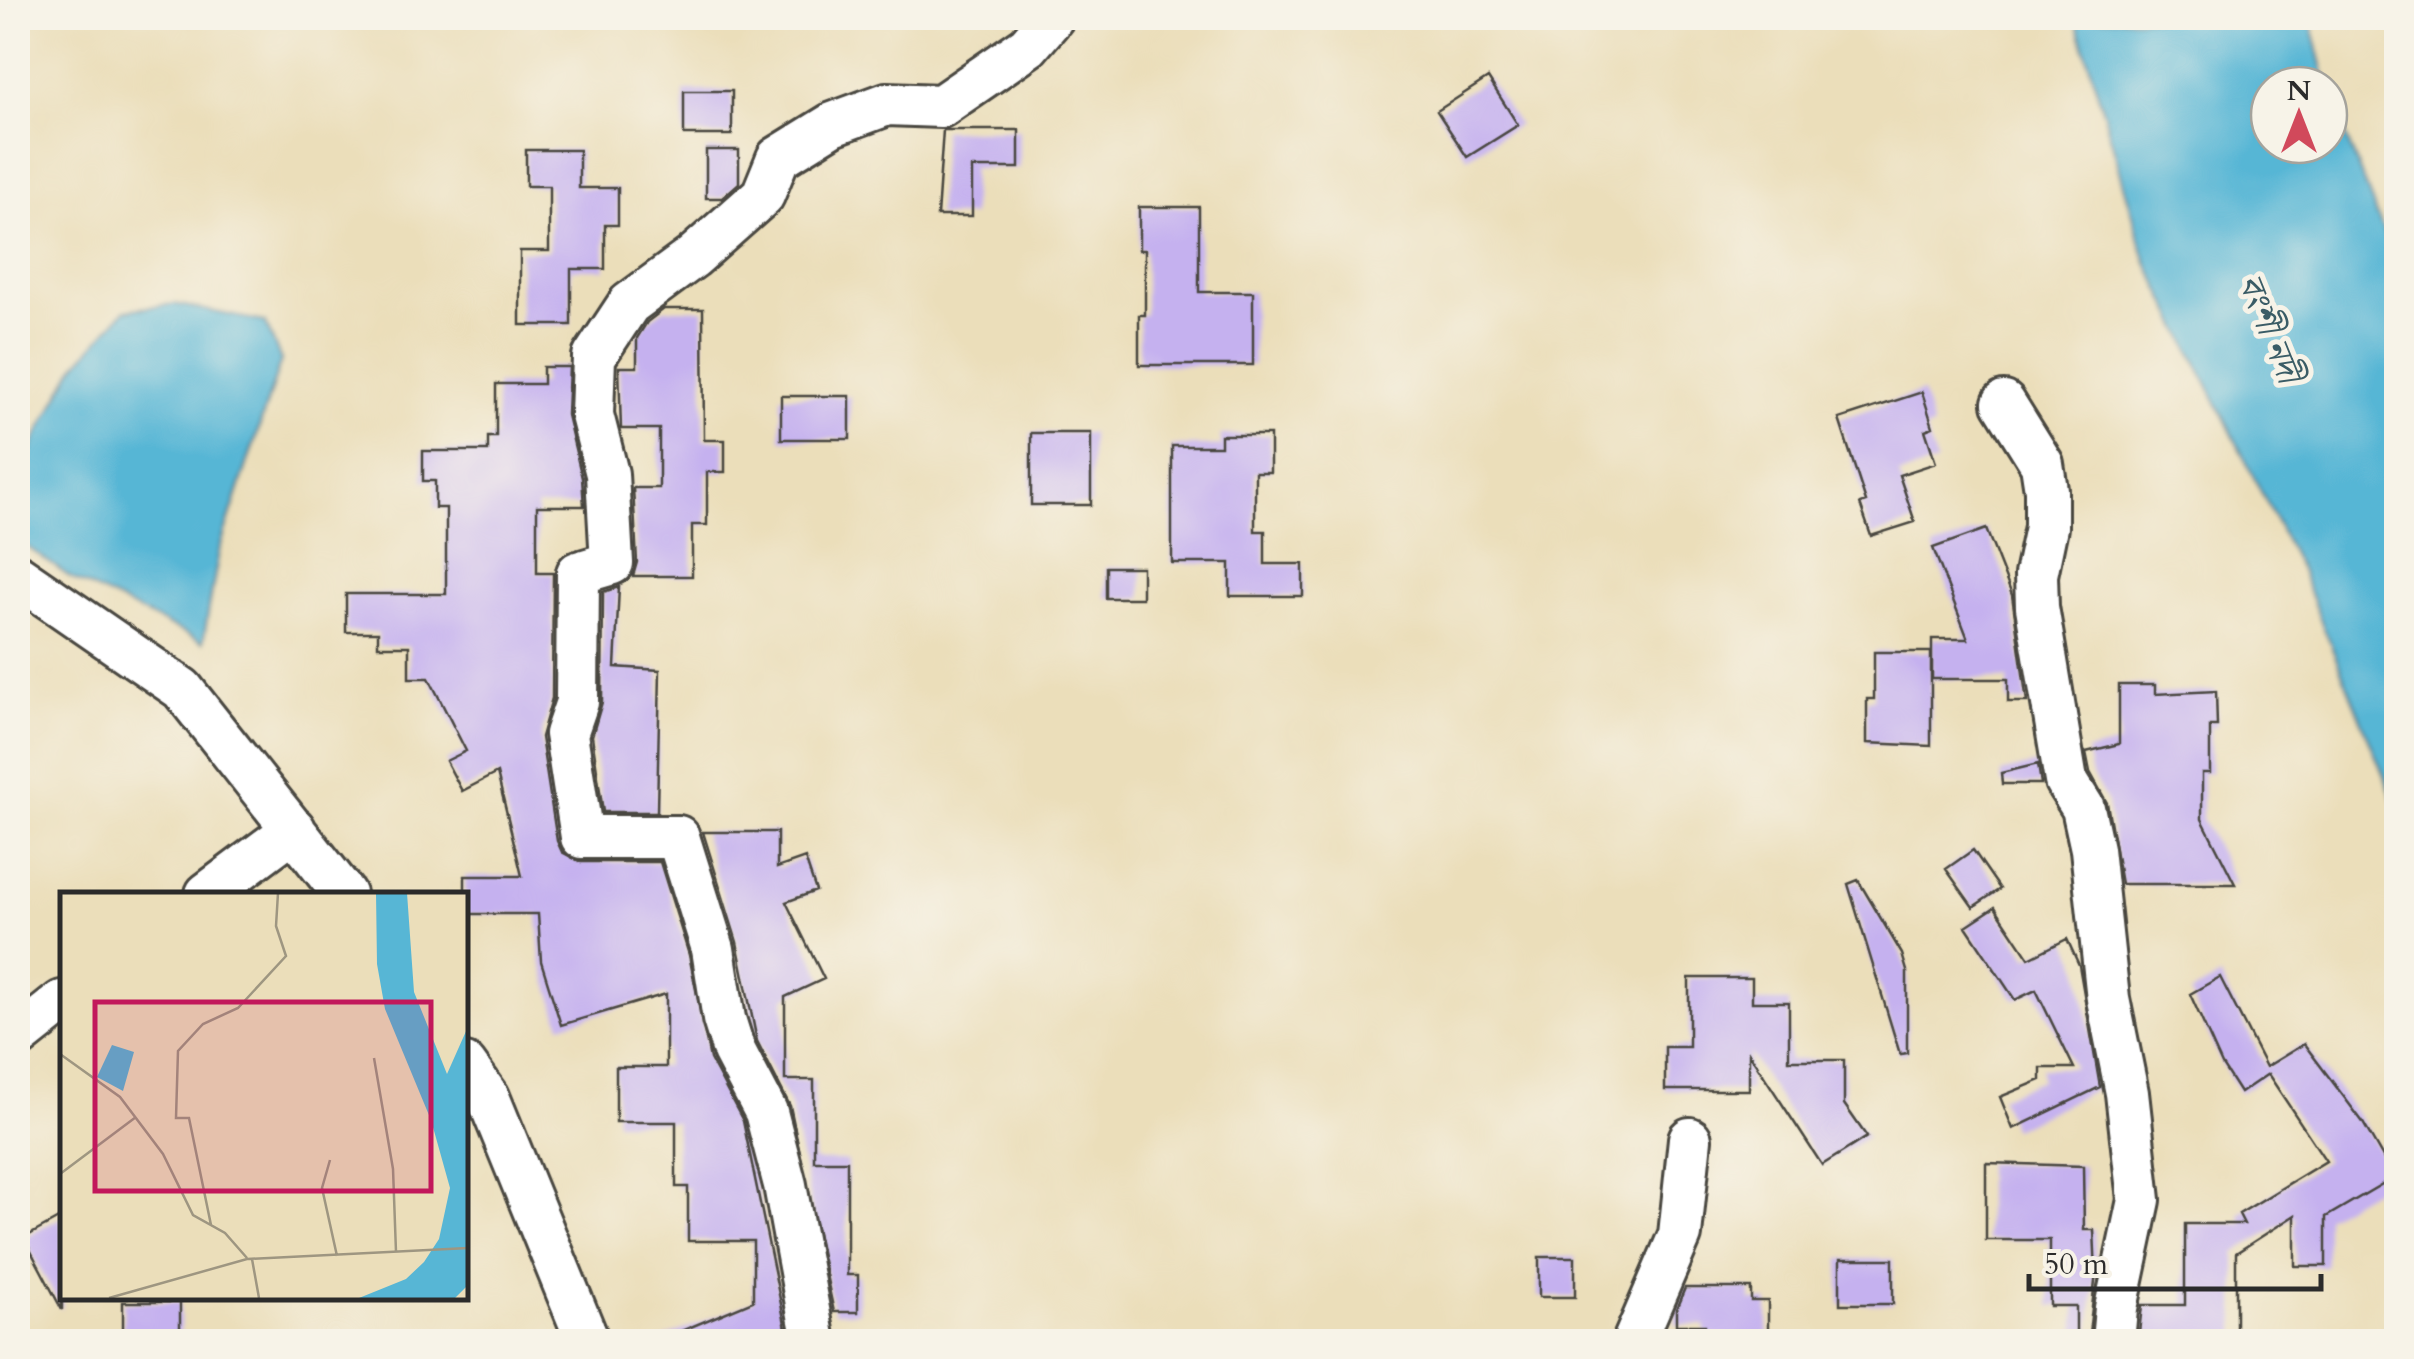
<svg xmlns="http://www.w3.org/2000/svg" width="2414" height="1359" font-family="Cardo,'Noto Serif Bengali',serif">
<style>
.water{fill:#57b6d5;stroke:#417080;stroke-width:2.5}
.building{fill:#c5b1ef}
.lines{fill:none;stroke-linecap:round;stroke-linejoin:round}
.minor-casing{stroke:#484640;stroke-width:48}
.minor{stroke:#fff;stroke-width:42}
.labels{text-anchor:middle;stroke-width:10;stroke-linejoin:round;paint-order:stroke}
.water-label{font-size:35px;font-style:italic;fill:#3a5c66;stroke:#f7f3e8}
.inset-road{fill:none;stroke:#9e9681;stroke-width:2.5}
.view{fill:#c2185b;fill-opacity:0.15;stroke:#c2185b;stroke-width:5}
.inset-edge{fill:none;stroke:#2b2b2b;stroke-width:5}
</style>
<rect width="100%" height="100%" fill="#f7f3e8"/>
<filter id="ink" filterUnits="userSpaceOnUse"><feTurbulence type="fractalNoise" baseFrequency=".01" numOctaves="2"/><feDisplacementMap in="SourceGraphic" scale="20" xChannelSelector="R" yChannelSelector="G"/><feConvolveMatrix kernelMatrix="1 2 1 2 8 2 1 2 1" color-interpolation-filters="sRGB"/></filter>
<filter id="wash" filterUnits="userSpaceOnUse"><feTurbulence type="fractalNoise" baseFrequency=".0048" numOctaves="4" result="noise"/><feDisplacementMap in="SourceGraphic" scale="40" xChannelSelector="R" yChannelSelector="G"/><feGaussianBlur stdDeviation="2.25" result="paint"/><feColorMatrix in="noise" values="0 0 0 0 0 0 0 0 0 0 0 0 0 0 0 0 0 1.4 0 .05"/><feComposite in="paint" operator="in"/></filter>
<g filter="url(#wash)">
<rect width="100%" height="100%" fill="#ebdeba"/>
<path class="water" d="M2076 18H2310L2327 85H2269V145H2329V94L2396 263V805L2301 572 2146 260Z
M175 304 265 322 281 360 219 551 203 642 71 578 19 541 18 481 36 438 74 368 125 310Z"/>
<g id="blocks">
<path class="building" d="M1488 78 1518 125 1467 157 1437 111Z
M684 91H732V135H684Z
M943 130H1019V168H972V216H937Z
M526 150H579V188H618V225H605V269H571V325H520V251H549V186H526Z
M706 150H739V183L722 198H706Z
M1139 207H1199V292H1253V365H1139V315H1145V250H1139Z
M664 309H703L704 440H725V472H707V525H692V576H633L637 562 633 488H659V429H621L619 367H637V338L647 322Z
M543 367H569L567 415 582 478 584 506H537V573H553L552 698 541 737 557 841 562 852 581 862H660L689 955 710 1059 743 1121 788 1338 655 1342 753 1301V1241H688V1187H676V1122H616V1067H666V994L561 1025 541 961 538 914H465V876H522L497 773 462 791 446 761 466 751 429 678H409V646H378V632H346V594H446V508H435V481H423V451H488V437H496V384H543Z
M1922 392 1933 427 1925 430 1936 463 1899 475 1915 522 1871 536 1860 504 1866 502 1839 419Z
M781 396H850V439H781Z
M1031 433H1091V505H1031Z
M1221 435H1270V472H1255V531H1265V564H1303V596H1230V563H1172V446H1221Z
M1986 529 2012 595 2027 702H2008V679H1932V639H1968L1933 548Z
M1106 567H1142V598H1106Z
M619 587 615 667 660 670 657 812H603L592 736 602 702 603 592Z
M1874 652H1931V746L1867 743V699H1874Z
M2119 685H2155V694L2216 691 2217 726H2210V773H2202V819L2235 884H2121L2107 803 2090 772 2086 752 2119 744Z
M2038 764 2041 784H2002L2001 773Z
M703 832H777V868L805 858 816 891 786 902 824 979 785 997V1080H814V1161H847V1275H858V1312H834L790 1106 757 1041 737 942Z
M1973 850 2000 889 1973 907 1946 869Z
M1858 880 1902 954 1907 971V1053L1900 1054 1848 884Z
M1995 907 2029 958 2067 939 2079 965 2100 1087 2013 1129 2000 1097 2041 1080V1068H2074L2036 990 2015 1000 1966 926Z
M2220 977 2266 1067 2304 1044 2362 1121 2394 1177 2326 1217V1266H2295V1215L2236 1253V1342H2138L2142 1305H2185V1224H2244L2239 1214 2326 1161 2268 1074 2240 1093 2222 1065 2190 994Z
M1689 978H1752V1002H1789V1060H1844V1104L1867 1137 1822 1165 1749 1053V1090H1665V1047H1689Z
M1986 1163 2083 1166 2084 1230H2094L2096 1273 2088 1342H2076V1306H2050V1240H1986Z
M62 1217V1310L24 1238Z
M1539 1257H1575V1297H1539Z
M1840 1259H1893V1304H1840Z
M1685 1288H1751V1301H1768V1336H1705V1325H1676V1309Z
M123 1302H180V1334H123Z"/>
</g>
</g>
<g filter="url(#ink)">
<use href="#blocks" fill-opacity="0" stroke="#484640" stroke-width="2.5"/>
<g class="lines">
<defs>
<path id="minor" d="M2004 403 2042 464 2046 490V527L2036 575 2037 607 2066 781 2083 808 2092 849 2108 999 2127 1093 2139 1200 2116 1308 2113 1342
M18 576 182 689 344 894
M207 894 294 829
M18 1037 62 1002
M465 1065 488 1097 588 1342
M814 1342 785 1185 766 1112 734 1051 724 1019 713 949 678 837H582L566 734 577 702 578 573 612 563 607 474 592 415 594 357 629 304 693 257 763 195 778 158 833 124 887 104 941 106 1028 46 1052 18
M1634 1342 1680 1235 1690 1139"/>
</defs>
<use href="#minor" class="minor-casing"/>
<use href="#minor" class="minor"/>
</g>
</g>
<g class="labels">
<g class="water-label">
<text transform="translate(2270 328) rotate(68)" y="12">বংশী নদী</text>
</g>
</g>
<g transform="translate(60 892)">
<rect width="408" height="408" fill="#ebdeba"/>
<path d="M316 1H347L354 100 387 182 407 137V394L395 406H299L346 387 364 370 379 347 390 296 371 228 325 117 317 72ZM52 153 74 160 63 199 37 185Z" fill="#57b6d5"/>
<path class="inset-road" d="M0 162 60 205 103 262 133 323 165 341 187 366M314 166 333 277 336 360M270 268 262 296 277 364M0 282 76 225M151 333 129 226H116L118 159 143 132 178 116 226 64 216 34 218 1M192 367 199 406M49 406 187 367 408 356"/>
<path class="view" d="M35 110H371V299H35Z"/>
<rect width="408" height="408" class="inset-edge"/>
</g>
<rect width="2414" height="1359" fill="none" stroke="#f7f3e8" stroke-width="60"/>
<g transform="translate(2299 115)"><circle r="48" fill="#f7f3e8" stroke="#a5a39c" stroke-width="2.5"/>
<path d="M0-8L18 38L0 25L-18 38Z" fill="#d1495b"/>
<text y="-15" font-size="28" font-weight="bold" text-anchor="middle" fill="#2b2b2b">N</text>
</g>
<path d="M2029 1274v15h292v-15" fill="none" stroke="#2b2b2b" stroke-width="5"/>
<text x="2044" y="1274" font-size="30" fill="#2b2b2b" stroke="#f7f3e8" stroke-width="8" paint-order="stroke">50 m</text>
</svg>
